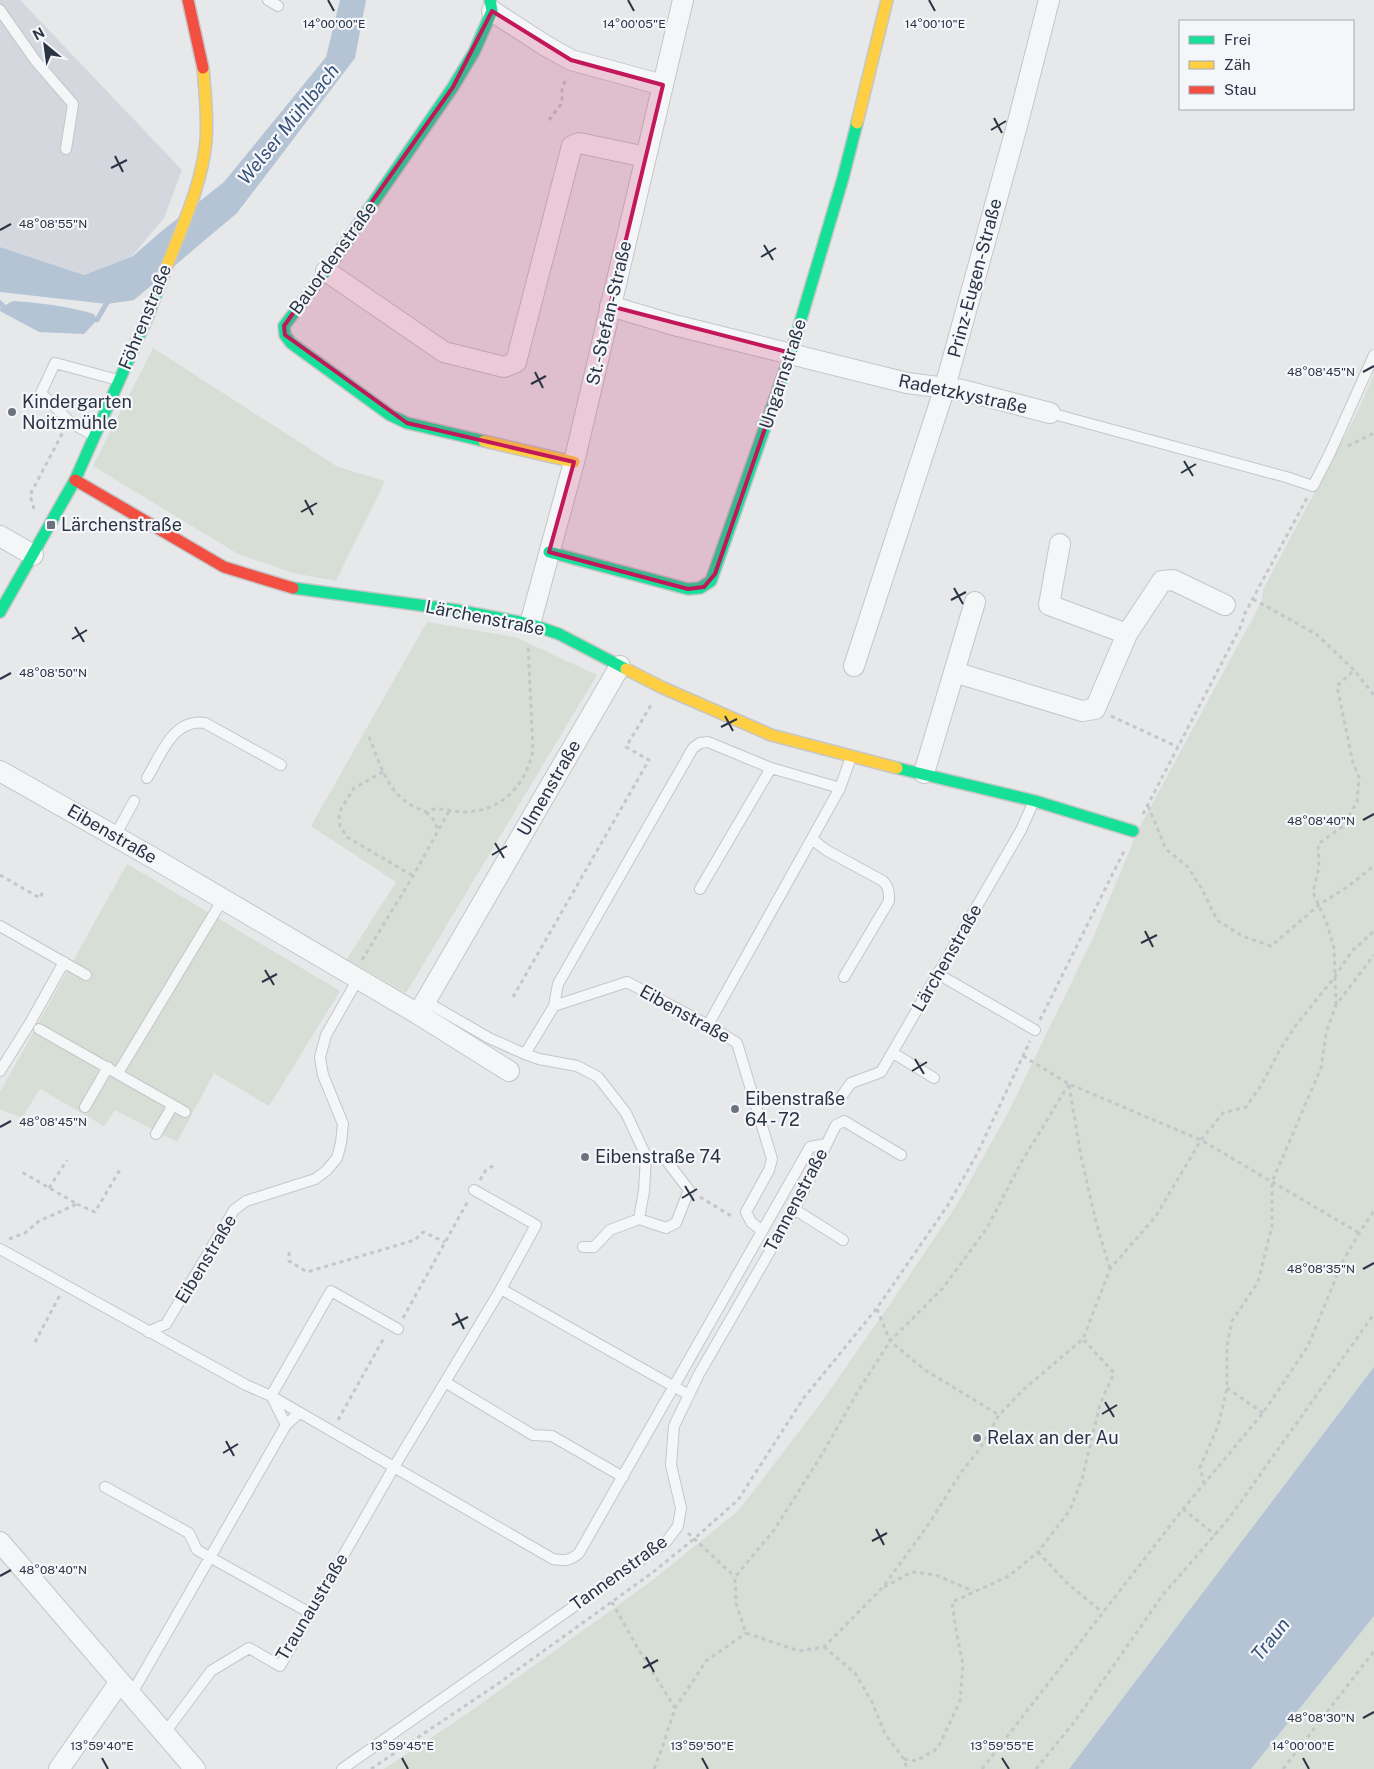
<svg xmlns="http://www.w3.org/2000/svg" width="1374" height="1769" font-family="'Public Sans',sans-serif">
<style>
.built{fill:#d4d7dd}
.green{fill:#d6ded6}
.water{fill:#b4c4d5}
.lines{fill:none;stroke-linecap:round;stroke-linejoin:round}
.stream{stroke:#b4c4d5;stroke-width:5}
.lane-casing{stroke:#c4c6c8;stroke-width:12}
.street-casing{stroke:#c4c6c8;stroke-width:22}
.fast-casing{stroke:#c4c6c8;stroke-width:14}
.slow-casing{stroke:#c4c6c8;stroke-width:14}
.jam-casing{stroke:#c4c6c8;stroke-width:14}
.path{stroke:#c5c6ca;stroke-width:3;stroke-dasharray:4 4;stroke-linecap:butt}
.lane{stroke:#f5f6f7;stroke-width:10}
.street{stroke:#f5f6f7;stroke-width:20}
.fast{stroke:#16e098;stroke-width:11}
.slow{stroke:#ffcf43;stroke-width:11}
.jam{stroke:#f24e42;stroke-width:11}
.marked{fill:#c2185b;fill-opacity:0.2;stroke:#c2185b;stroke-width:4;stroke-linejoin:round}
.ticks{fill:none;stroke:#2b3445;stroke-width:2}
.poi-dot{fill:#6c737f;stroke:#f4f6f9;stroke-width:2}
.labels{text-anchor:middle;stroke-width:4.5;stroke-linejoin:round;paint-order:stroke}
.street-label{font-size:18px;fill:#2b3445;stroke:#f4f6f9}
.poi-label{font-size:18px;fill:#2b3445;stroke:#f4f6f9;text-anchor:start}
.water-label{font-size:19px;font-style:italic;fill:#34527a;stroke:#f4f6f9}
.ticks-label{font-size:12px;text-anchor:middle;fill:#2b3445;stroke:#f4f6f9;stroke-width:4.5;stroke-linejoin:round;paint-order:stroke}
</style>
<rect width="100%" height="100%" fill="#e6e8ea"/>
<path class="built" d="M0 0H20L182 170 164 218 132 256 84 275 0 247Z"/>
<path class="green" d="M153 348 338 467 385 481 336 581 293 573 238 554 93 466Z
M1374 374V1367L1069 1769H384L471 1711 653 1580 739 1510 820 1404 888 1307 956 1206 1009 1111 1093 938 1139 828 1262 601 1263 589 1356 415Z
M427 622 515 637 597 675 406 993 347 959 396 882 311 826Z
M127 864 340 991 269 1106 214 1073 177 1142 115 1110 104 1126 40 1089 22 1118 0 1109V1092Z
M1374 1616V1769H1251Z"/>
<path class="water" d="M340 0H366L355 58 237 213 134 300 107 304 0 292V247L84 275 133 256 163 230 224 182 326 57Z
M13 301C41 303 68 306 94 314L97 320 84 334 39 332 0 311V308Z
M1374 1367V1616L1251 1769H1069Z"/>
<g class="lines">
<path class="stream" d="M0 303 3 306
M97 320 109 299"/>
<defs>
<path id="lane" d="M268 0 278 6
M0 10 35 60 73 104 66 149
M1050 413 1286 477 1313 486 1329 455 1374 355
M93 435 71 423 41 393 55 363 118 380
M147 778C161 755 173 718 205 723L281 765
M115 836 134 801
M812 839 826 850 883 881C889 887 889 892 889 901L844 977
M700 889 771 768
M0 926 86 975
M938 974 1035 1030
M425 1001 489 1038 525 1054 539 1059 577 1066 598 1077 626 1113 646 1156 644 1191 639 1219
M554 1006 627 982 708 1025 737 1043 772 1159 769 1170 746 1212 751 1222 761 1230
M708 1025 840 788 851 757
M39 1029 185 1112
M893 1053 934 1078
M525 1054 554 1006 558 984 693 748 700 743 708 742 771 768 840 788
M0 1071 30 1023 64 962
M118 1073 223 899
M841 1097 851 1083 881 1072 1021 830 1034 801
M85 1107 108 1067
M156 1134 173 1105
M794 1209 843 1240
M583 1247H594L610 1230 639 1219 666 1228 676 1223 689 1190 666 1160 646 1156
M0 1249 246 1385 271 1396 553 1559C564 1561 570 1561 579 1553L810 1147 826 1144
M501 1289 689 1395
M148 1332 166 1324 234 1210 246 1201 315 1179 326 1171 337 1158 341 1143 343 1124 323 1075 320 1057 326 1035 358 979
M445 1382 533 1435 552 1436 623 1477
M271 1396 331 1291 398 1329
M272 1397 286 1425
M105 1487 189 1533 197 1550 310 1613
M131 1695 286 1425 299 1413
M164 1734 211 1671 249 1648 280 1666 394 1467 501 1289 536 1225 474 1190
M342 1769 666 1542 678 1526 681 1508 671 1465 674 1426 699 1374 796 1206 836 1125 844 1121 901 1155"/>
<path id="street" d="M492 11 546 46 571 60 663 85
M326 271 444 352 504 367 516 362 572 146 579 143 646 157
M610 306 674 325 907 383 962 390 1050 413
M0 536 33 555
M530 624 574 462 683 0
M1127 634 1162 581 1173 580 1225 605
M854 666 945 387 1018 122 1049 0
M954 672 1082 711 1095 709 1127 634 1049 605 1060 544
M0 771 155 859 418 1014 509 1071
M924 773 975 602
M418 1014 620 666
M0 1542 195 1769
M59 1769 119 1683"/>
<path id="fast" d="M484 441 407 423 390 415 291 343 285 335 284 326 326 271 453 87 474 52 492 11 490 0
M549 552 688 589 700 588 711 581 791 353 843 178 857 123
M293 588 456 610 530 624 559 634 626 669
M0 612 75 480 147 318 162 279
M897 768 1035 801 1133 831"/>
<path id="slow" d="M857 123 887 0
M162 279C178 235 202 187 206 141 208 117 205 92 203 68
M484 441 574 462
M626 669 661 687 771 735 897 768"/>
<path id="jam" d="M188 0 203 68
M75 480 224 567 293 588"/>
</defs>
<use href="#lane" class="lane-casing"/>
<use href="#street" class="street-casing"/>
<use href="#fast" class="fast-casing"/>
<use href="#slow" class="slow-casing"/>
<use href="#jam" class="jam-casing"/>
<path class="path" d="M549 120 562 103V90L566 77
M1348 446 1374 433
M34 509 30 495 63 432
M1253 599 1316 634 1354 670 1374 695
M1111 716 1178 747
M369 737C378 758 385 786 405 801 411 806 419 809 426 812 439 805 449 812 463 812 502 812 526 785 533 750L528 644
M383 772 354 788 341 809 339 817 340 826 347 837 413 876
M1148 806 1166 849 1188 867 1202 889 1217 920 1242 936 1271 946 1319 905 1347 887 1374 866
M426 812 433 819 438 829
M1143 814 1242 624 1244 615 1307 498
M0 875 40 898 43 891
M362 960 413 876 449 811
M513 997 649 760 626 747 651 705
M1336 1005 1334 948 1327 924 1313 892 1319 867 1318 844 1342 827 1357 802 1359 777 1353 763 1337 686 1354 670
M1040 1020 1124 851
M1023 1056 1069 1084 1201 1140 1359 1233
M1069 1084 1022 1161 987 1228 943 1288 890 1341 857 1393 821 1456 774 1530 735 1577 736 1603 746 1633 799 1651 824 1647 883 1587 928 1525 962 1471 979 1450 999 1415 1024 1389 1083 1339 1110 1269 1156 1216 1201 1140 1223 1113 1246 1107 1262 1084 1279 1051 1296 1025 1334 978 1352 951 1374 931
M1069 1085 1081 1156 1096 1222 1110 1269
M480 1180 486 1170 496 1164
M49 1188 67 1160
M700 1197 733 1217
M77 1204 95 1212 121 1168
M9 1239 25 1233 39 1221 77 1204 20 1171
M289 1252V1261L307 1272 415 1240 423 1232 445 1242
M877 1309 890 1341 925 1370 999 1415
M403 1318 468 1201
M35 1342 60 1295
M1227 1388 1263 1413
M338 1420 385 1336
M1204 1484 1200 1467 1218 1426 1227 1388V1346L1232 1321 1258 1282 1272 1226V1182L1321 1068 1326 1033 1336 1005 1374 955
M1183 1509 1215 1535
M688 1533 735 1577
M1038 1552 1067 1583 1102 1612
M884 1587 912 1572 936 1575 973 1591
M612 1602 637 1647 675 1708
M824 1647 855 1673 872 1702 885 1734 904 1759 907 1769
M904 1759 916 1761 938 1748 960 1701 963 1665 956 1630 952 1602 1009 1576 1038 1552 1070 1510 1082 1479 1100 1404 1114 1373 1083 1339
M371 1769 499 1683 652 1573 695 1538 738 1500 803 1399 877 1308 948 1205 977 1154 1030 1041
M654 1769 663 1745 675 1708 695 1678 706 1661 746 1633
M982 1769 1183 1509 1263 1413 1308 1346 1342 1263 1359 1233 1374 1211
M1036 1769 1075 1721 1162 1596 1230 1517 1374 1314
M1283 1769 1374 1651"/>
<use href="#lane" class="lane"/>
<use href="#street" class="street"/>
<use href="#fast" class="fast"/>
<use href="#slow" class="slow"/>
<use href="#jam" class="jam"/>
</g>
<path class="marked" d="M492 11 571 60 663 85 610 306 791 353 715 574 704 587 688 589 549 552 574 462 407 423 285 335 284 326 453 87Z"/>
<path class="ticks" d="M328 0 334 11M628 0 634 11M929 0 935 11M994 118 1002 133M991 130 1006 121M115 156 123 172M111 168 127 160M0 230 11 224M764 245 773 260M761 257 776 248M535 372 543 388M1363 372 1374 366M531 384 546 376M1184 461 1193 476M1181 473 1196 464M305 500 313 515M301 512 317 503M954 588 963 604M951 600 966 592M75 627 84 642M72 639 87 630M0 679 11 673M725 716 733 731M721 727 737 719M1363 820 1374 814M495 843 504 858M492 855 507 846M1145 931 1153 947M1141 943 1157 935M265 970 274 985M262 982 277 974M915 1059 924 1074M912 1071 927 1062M0 1127 11 1121M685 1186 694 1201M682 1198 697 1189M1363 1269 1374 1263M456 1313 464 1329M452 1325 468 1317M1105 1402 1114 1417M1102 1414 1117 1405M226 1441 234 1456M223 1453 238 1444M876 1529 884 1545M872 1541 887 1533M0 1576 11 1570M646 1657 654 1672M643 1668 658 1660M1363 1718 1374 1712M102 1758 108 1769M402 1758 408 1769M702 1758 708 1769M1002 1758 1009 1769M1303 1758 1309 1769"/>
<g class="poi-dot">
<circle cx="12" cy="412" r="5"/>
<rect x="46" y="520" width="10" height="10" rx="2.5"/>
<circle cx="735" cy="1109" r="5"/>
<circle cx="585" cy="1157" r="5"/>
<circle cx="977" cy="1438" r="5"/>
</g>
<g class="labels">
<g class="street-label">
<text transform="translate(333 258) rotate(-54)" y="6">Bauordenstraße</text>
<text transform="translate(975 278) rotate(-75)" y="6">Prinz-Eugen-Straße</text>
<text transform="translate(609 313) rotate(-77)" y="6">St.-Stefan-Straße</text>
<text transform="translate(145 317) rotate(-68)" y="6">Föhrenstraße</text>
<text transform="translate(783 374) rotate(-72)" y="6">Ungarnstraße</text>
<text transform="translate(963 394) rotate(12)" y="6">Radetzkystraße</text>
<text transform="translate(485 618) rotate(11)" y="6">Lärchenstraße</text>
<text transform="translate(549 788) rotate(-60)" y="6">Ulmenstraße</text>
<text transform="translate(112 834) rotate(30)" y="6">Eibenstraße</text>
<text transform="translate(947 958) rotate(-60)" y="6">Lärchenstraße</text>
<text transform="translate(685 1014) rotate(29)" y="6">Eibenstraße</text>
<text transform="translate(796 1200) rotate(-62)" y="6">Tannenstraße</text>
<text transform="translate(206 1259) rotate(-59)" y="6">Eibenstraße</text>
<text transform="translate(619 1573) rotate(-36)" y="6">Tannenstraße</text>
<text transform="translate(312 1607) rotate(-59)" y="6">Traunaustraße</text>
</g>
<g class="poi-label">
<text x="22" y="408">Kindergarten<tspan x="22" dy="21">Noitzmühle</tspan></text>
<text x="61" y="531">Lärchenstraße</text>
<text x="745" y="1105">Eibenstraße<tspan x="745" dy="21">64 - 72</tspan></text>
<text x="595" y="1163">Eibenstraße 74</text>
<text x="987" y="1444">Relax an der Au</text>
</g>
<g class="water-label">
<text transform="translate(288 124) rotate(-51)" y="7">Welser Mühlbach</text>
<text transform="translate(1270 1639) rotate(-51)" y="7">Traun</text>
</g>
</g>
<g class="ticks-label">
<text x="334" y="28">14°00'00"E</text>
<text x="634" y="28">14°00'05"E</text>
<text x="935" y="28">14°00'10"E</text>
<text x="53" y="228">48°08'55"N</text>
<text x="1321" y="376">48°08'45"N</text>
<text x="53" y="677">48°08'50"N</text>
<text x="1321" y="825">48°08'40"N</text>
<text x="53" y="1126">48°08'45"N</text>
<text x="1321" y="1273">48°08'35"N</text>
<text x="53" y="1574">48°08'40"N</text>
<text x="1321" y="1722">48°08'30"N</text>
<text x="102" y="1750">13°59'40"E</text>
<text x="402" y="1750">13°59'45"E</text>
<text x="702" y="1750">13°59'50"E</text>
<text x="1002" y="1750">13°59'55"E</text>
<text x="1303" y="1750">14°00'00"E</text>
</g>
<rect x="1179" y="20" width="175" height="90" fill="#f4f6f9" stroke="#a4a8b1"/>
<rect x="1189" y="36" width="25" height="8" fill="#16e098" stroke="#a4a8b1"/>
<text x="1224" y="45" font-size="15" fill="#2b3445">Frei</text>
<rect x="1189" y="61" width="25" height="8" fill="#ffcf43" stroke="#a4a8b1"/>
<text x="1224" y="70" font-size="15" fill="#2b3445">Zäh</text>
<rect x="1189" y="86" width="25" height="8" fill="#f24e42" stroke="#a4a8b1"/>
<text x="1224" y="95" font-size="15" fill="#2b3445">Stau</text>
<g transform="translate(45 45) rotate(331)" stroke="#f4f6f9" stroke-width="4" paint-order="stroke">
<path d="M0-4L9 19L0 12L-9 19Z" fill="#2b3445"/>
<text y="-8" font-size="14" font-weight="bold" text-anchor="middle" fill="#2b3445">N</text>
</g>
</svg>
